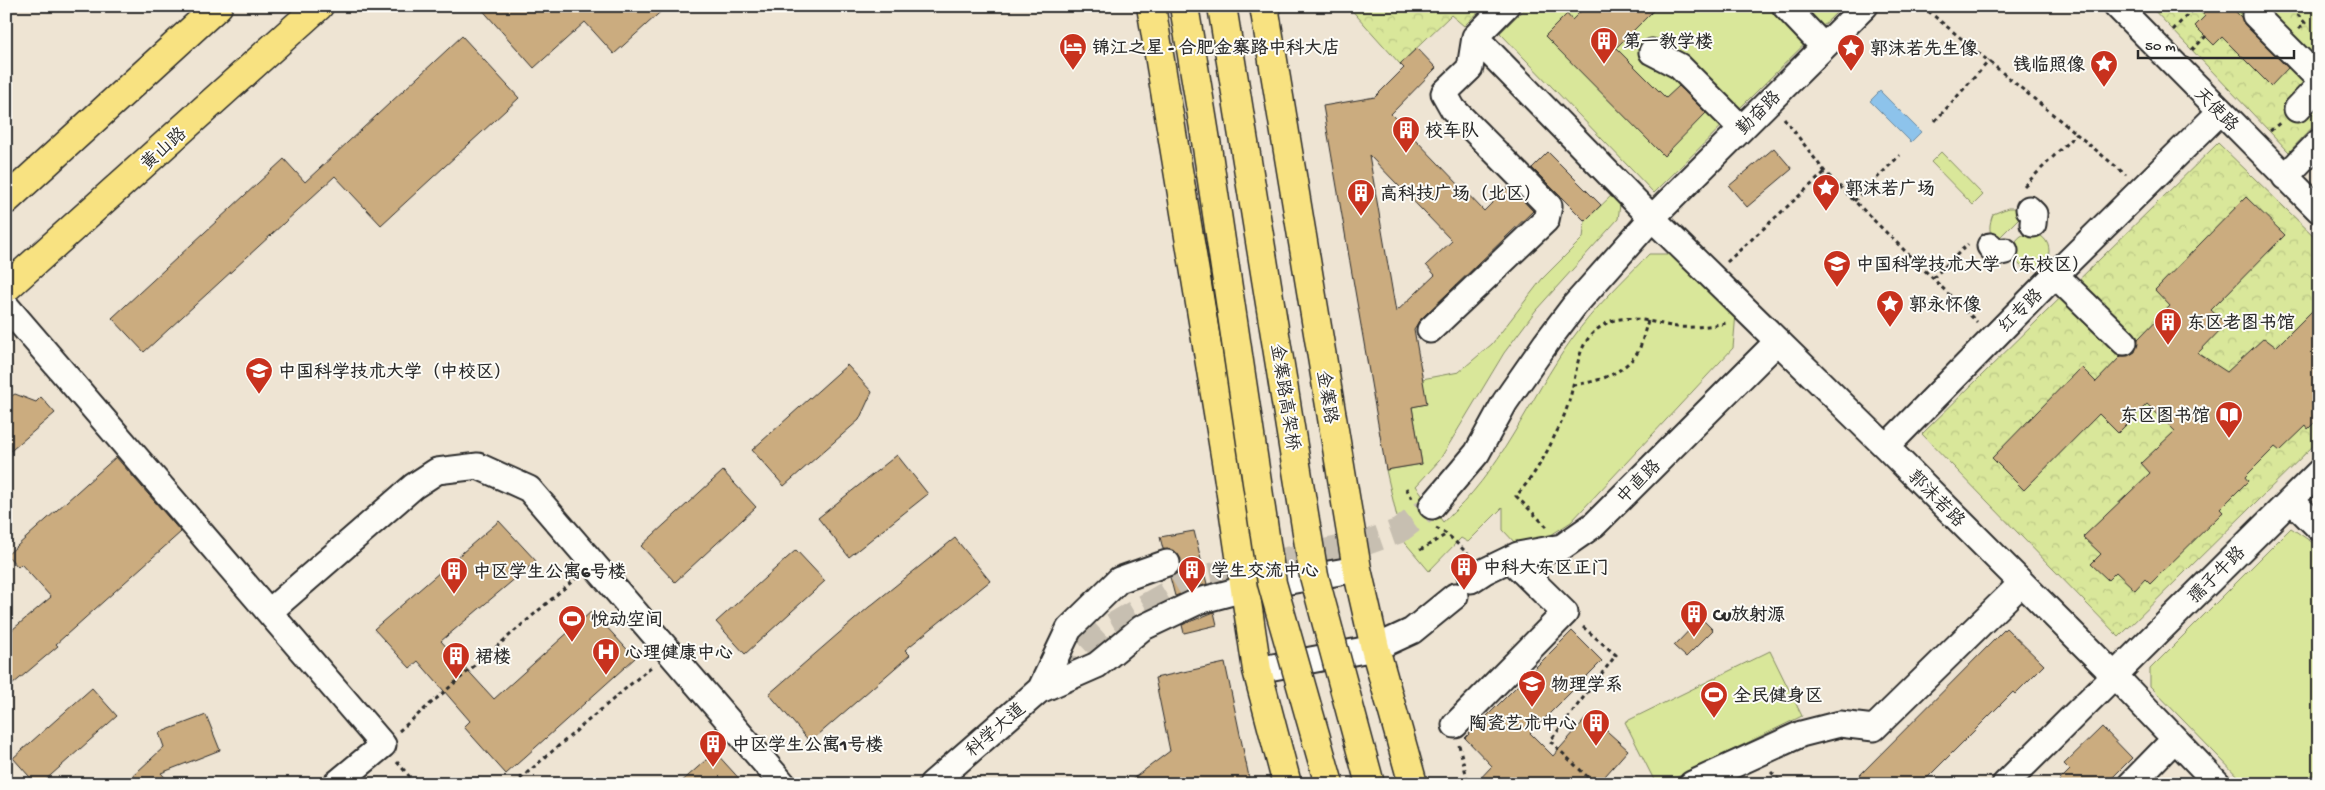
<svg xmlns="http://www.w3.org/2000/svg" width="2325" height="790" font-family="'Gochi Hand','LXGW WenKai TC',sans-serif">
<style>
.green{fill:#d9e79a;stroke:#828962}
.forest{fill:url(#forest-crowns);stroke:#828962}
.water{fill:#8dc3eb;stroke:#66869e}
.building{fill:#cbac7f;stroke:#2b2b2b;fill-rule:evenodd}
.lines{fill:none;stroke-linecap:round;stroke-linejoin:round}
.minor-tunnel{stroke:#c7bfb1;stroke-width:25;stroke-dasharray:25 12;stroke-linecap:butt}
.minor-casing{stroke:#2b2b2b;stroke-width:29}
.major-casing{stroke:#2b2b2b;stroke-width:31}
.highway-casing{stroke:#2b2b2b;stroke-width:31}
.path{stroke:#2b2b2b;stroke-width:3;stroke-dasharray:4 4;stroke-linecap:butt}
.minor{stroke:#fdfcf7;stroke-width:25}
.major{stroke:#f8e281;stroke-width:28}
.highway{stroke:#f8e281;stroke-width:28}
.highway-bridge-casing{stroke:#2b2b2b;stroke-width:31;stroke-linecap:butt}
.highway-bridge{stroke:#f8e281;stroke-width:28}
.labels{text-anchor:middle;stroke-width:4;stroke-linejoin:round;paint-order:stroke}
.poi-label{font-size:18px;font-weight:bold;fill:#2b2b2b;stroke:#fdfcf7;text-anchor:start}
.street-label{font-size:18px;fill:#2b2b2b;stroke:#fdfcf7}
</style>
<defs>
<pattern id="forest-crowns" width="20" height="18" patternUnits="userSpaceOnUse" patternTransform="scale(1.25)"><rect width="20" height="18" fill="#d9e79a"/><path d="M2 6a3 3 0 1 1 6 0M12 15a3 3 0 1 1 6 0" fill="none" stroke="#bac685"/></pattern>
</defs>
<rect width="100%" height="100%" fill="#eee4d3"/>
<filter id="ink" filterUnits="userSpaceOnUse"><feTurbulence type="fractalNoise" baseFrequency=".02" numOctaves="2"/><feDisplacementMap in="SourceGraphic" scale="10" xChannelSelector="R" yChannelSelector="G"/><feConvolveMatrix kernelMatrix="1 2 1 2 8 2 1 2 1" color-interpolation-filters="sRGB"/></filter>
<g filter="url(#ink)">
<path class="green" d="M1527 6H1843L1654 193 1500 33Z
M1941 152 1983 195 1973 205 1931 162Z
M1613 194 1620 205 1618 219 1536 310 1504 353 1439 461 1416 486 1443 522C1501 473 1528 400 1572 339 1594 308 1623 281 1649 254H1669L1681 262 1736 313 1733 348 1571 522 1540 542 1516 544 1503 530V507L1468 542 1461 538 1429 571 1402 539 1386 470 1422 464 1412 407 1426 404 1422 379 1459 372 1492 344 1542 279 1583 238 1585 221Z
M2008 208H2016L2023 214 1995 242C1988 232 1989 225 1993 214Z
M2013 251a18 18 0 1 1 36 0a18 18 0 1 1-36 0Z
M2291 528 2319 547V784H2245L2150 686V669Z
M1770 651 1802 716 1663 784H1656L1625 722Z"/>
<path class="forest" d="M1348 6H1485L1464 26 1451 15 1400 64Z
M2150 6H2319V120L2289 152Z
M2218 143 2319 241V440L2119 637 1922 434Z"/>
<path class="water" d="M1880 91 1921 132 1911 142 1870 101Z"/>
<path class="building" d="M479 6H667L614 54 585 22 534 68Z
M1586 6H1658L1616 48 1666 98 1679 86 1706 113 1664 156 1545 36 1567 14 1572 20Z
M2194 6H2230L2241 17 2245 25 2288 68 2271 86 2222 37 2214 45 2195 26 2205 16Z
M462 36 519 98 381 225 335 176 144 352 112 318 284 159 305 182Z
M1417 48 1436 68 1391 114 1484 211 1509 186 1533 211 1420 320 1414 329 1427 404 1412 407 1422 464 1386 470 1323 106 1375 97 1404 68 1400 64ZM1369 155 1452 241 1426 265 1435 275 1396 312Z
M1774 148 1792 169 1747 207 1729 186Z
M1548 152 1601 205 1585 221 1532 168Z
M2246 197 2285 235 2211 310 2226 324 2198 353 2227 372 2264 338 2276 347 2319 304V418L2308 429 2306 426 2280 451 2275 447 2245 477 2248 481 2220 509 2223 512 2150 584 2145 579 2135 590 2116 572 2108 580 2091 564 2101 554 2083 537 2150 473 2141 463 2175 431 2147 404 2118 433 2099 414 2024 490 1992 458 2081 367 2096 382 2121 356H2128L2135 352 2138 339 2170 306 2155 290Z
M847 365 872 392 859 420 784 486 752 450Z
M15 394 36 402 41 397 55 413 6 455V399Z
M897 455 928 494 849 557 818 518Z
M116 457 181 532 56 644 58 646 6 690V635L51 597 21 564 18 567 7 555Z
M723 471 756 507 675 582 641 546Z
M499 521 536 561 441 641 494 699 592 611 635 658 506 774 464 727 470 721 418 661 410 668 374 629Z
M1194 531 1207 584 1175 596 1170 577 1178 572 1181 559 1176 552 1163 549 1160 537Z
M955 538 990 581 905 650 910 655 810 742 769 694 869 607Z
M796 550 825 581 745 654 716 622Z
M1214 612 1217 625 1184 633 1182 625Z
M1701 618 1713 630 1686 657 1674 646Z
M2006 628 2044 665 2015 694 2013 692 1921 784H1851Z
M1572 631 1602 661 1530 733 1553 756 1589 715 1628 750 1598 784H1475L1492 766 1465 738Z
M1225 663 1249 777 1244 784H1126L1170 751 1155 678Z
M92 688 117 716 41 784H36L13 758Z
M206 715 220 750 161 773 171 784H124L164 747 159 733Z
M2102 727 2132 758 2106 784H2056L2070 770 2064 764Z
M715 752 744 784H679Z"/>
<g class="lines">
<path class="minor-tunnel" d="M1058 675 1110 627 1190 580 1365 543 1399 531 1432 506"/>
<defs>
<path id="minor" d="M1785 6 1823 46
M2117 6 2319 210
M2255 15 2319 79
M1475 37 1652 218 1886 447 2114 675 2218 784
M1475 37 1506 6
M1652 52 1679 66 1741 128
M2297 109 2319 86
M2285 177 2319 142
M2029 209 2034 214 2033 224
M1990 246 1996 253 2005 251
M2055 275 2124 342
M6 306 383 745 336 784
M1430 330 1546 220 1549 206 1453 109 1444 93 1470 68 1475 37
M1886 447 2055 275 2220 112
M2291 500 2319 528
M1432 506 1477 453 1505 402 1546 343 1574 306 1652 218 1865 6
M1471 580 1485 571 1518 555 1562 547 1595 524 1778 341
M269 612 414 486 437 471 478 466 529 489 783 784
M1257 670 1375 648 1412 631 1455 596
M1040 690 1097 665 1142 628 1199 601 1244 589 1357 569
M1040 690 1069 629 1119 580 1167 563
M1455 725 1565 613 1510 559
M932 784 1052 679
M1692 784 1801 734 1840 724 1874 728 2022 583
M2005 784 2319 472
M2131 784 2175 739"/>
<path id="major" d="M6 200 218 6
M6 288 319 6"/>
<path id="highway" d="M1151 6 1226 461 1257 670 1287 784
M1264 6 1357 569 1375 648 1413 784"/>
</defs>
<use href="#minor" class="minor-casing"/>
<use href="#major" class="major-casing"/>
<use href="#highway" class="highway-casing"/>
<path class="path" d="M1922 6 2126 175
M2299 29 2305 23 2298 15 2307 6
M2173 30 2196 6
M2192 50 2206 36
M1784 118 1825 172 1977 322
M1935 121 1989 61
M2270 131 2281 122
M2024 186 2076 134
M1854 201 1900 155
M1727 262 1825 172
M1933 278 1968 244
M1573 385C1597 382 1620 375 1636 355 1642 347 1644 331 1648 321
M1406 488 1412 498
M1547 527 1516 496C1532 479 1545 457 1555 435 1563 421 1570 401 1573 385 1579 358 1580 336 1609 322 1630 313 1656 324 1677 327 1695 328 1710 326 1727 323
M1436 528 1447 534 1469 555
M1420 550 1447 534
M1583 627 1616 655 1550 741 1595 784
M399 731 576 578
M1459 745 1467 778 1473 784
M397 762 416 784
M1771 772 1783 784
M514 784 652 666
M2304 784 2319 769"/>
<use href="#minor" class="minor"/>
<use href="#major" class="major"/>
<use href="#highway" class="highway"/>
<defs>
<path id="highway-bridge" d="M1184 6 1207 147 1272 583 1329 784
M1222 6 1314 576 1370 784"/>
</defs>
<use href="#highway-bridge" class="highway-bridge-casing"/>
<use href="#highway-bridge" class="highway-bridge"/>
</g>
</g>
<defs>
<symbol id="building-pin" viewBox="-11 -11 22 30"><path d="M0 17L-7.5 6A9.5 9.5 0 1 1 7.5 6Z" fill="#c8321e" stroke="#fdfcf7"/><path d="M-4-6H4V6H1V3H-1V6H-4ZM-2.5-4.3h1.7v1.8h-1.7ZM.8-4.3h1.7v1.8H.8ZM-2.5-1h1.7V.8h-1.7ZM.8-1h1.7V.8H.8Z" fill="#fff"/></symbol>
<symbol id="hotel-pin" viewBox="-11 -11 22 30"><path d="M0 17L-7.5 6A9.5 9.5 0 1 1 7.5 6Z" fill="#c8321e" stroke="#fdfcf7"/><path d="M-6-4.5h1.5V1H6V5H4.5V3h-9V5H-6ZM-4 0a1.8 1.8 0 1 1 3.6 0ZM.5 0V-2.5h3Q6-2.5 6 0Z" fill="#fff"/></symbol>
<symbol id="sight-pin" viewBox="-11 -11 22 30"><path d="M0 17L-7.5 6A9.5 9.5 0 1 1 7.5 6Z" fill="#c8321e" stroke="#fdfcf7"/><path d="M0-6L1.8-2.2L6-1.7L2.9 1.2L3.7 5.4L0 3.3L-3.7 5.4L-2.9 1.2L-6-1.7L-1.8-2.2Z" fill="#fff"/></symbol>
<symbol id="university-pin" viewBox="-11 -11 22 30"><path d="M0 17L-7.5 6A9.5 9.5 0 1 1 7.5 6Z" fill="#c8321e" stroke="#fdfcf7"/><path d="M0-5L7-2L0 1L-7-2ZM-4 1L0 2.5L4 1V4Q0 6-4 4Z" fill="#fff"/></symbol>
<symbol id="library-pin" viewBox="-11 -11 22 30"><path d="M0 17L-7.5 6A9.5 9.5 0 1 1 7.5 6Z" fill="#c8321e" stroke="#fdfcf7"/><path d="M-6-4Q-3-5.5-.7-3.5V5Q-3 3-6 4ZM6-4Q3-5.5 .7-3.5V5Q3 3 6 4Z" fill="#fff"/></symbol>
<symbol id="stadium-pin" viewBox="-11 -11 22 30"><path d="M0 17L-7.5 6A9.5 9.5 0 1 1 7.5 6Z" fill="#c8321e" stroke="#fdfcf7"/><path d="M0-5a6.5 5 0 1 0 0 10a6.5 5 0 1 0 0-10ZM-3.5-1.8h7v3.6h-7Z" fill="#fff"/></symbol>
<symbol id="hospital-pin" viewBox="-11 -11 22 30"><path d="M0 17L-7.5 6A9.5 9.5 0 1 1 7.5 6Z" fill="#c8321e" stroke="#fdfcf7"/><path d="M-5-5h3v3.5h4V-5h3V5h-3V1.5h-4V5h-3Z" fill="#fff"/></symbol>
</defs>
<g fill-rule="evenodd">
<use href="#building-pin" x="1588" y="25" width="32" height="43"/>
<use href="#hotel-pin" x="1057" y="31" width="32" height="43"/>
<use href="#sight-pin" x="1835" y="32" width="32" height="43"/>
<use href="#sight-pin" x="2088" y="48" width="32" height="43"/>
<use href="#building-pin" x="1390" y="114" width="32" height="43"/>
<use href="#sight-pin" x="1810" y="172" width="32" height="43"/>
<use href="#building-pin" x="1345" y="177" width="32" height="43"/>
<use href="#university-pin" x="1821" y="248" width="32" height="43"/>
<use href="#sight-pin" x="1874" y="288" width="32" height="43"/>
<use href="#building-pin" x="2152" y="306" width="32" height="43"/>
<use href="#university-pin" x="243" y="355" width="32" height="43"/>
<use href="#library-pin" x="2213" y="399" width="32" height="43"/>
<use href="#building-pin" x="1448" y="551" width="32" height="43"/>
<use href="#building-pin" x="1176" y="554" width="32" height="43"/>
<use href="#building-pin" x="438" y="555" width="32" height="43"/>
<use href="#building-pin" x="1678" y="598" width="32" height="43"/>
<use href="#stadium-pin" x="556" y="603" width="32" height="43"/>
<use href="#hospital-pin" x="590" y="636" width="32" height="43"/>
<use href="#building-pin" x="440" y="640" width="32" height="43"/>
<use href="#university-pin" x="1516" y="668" width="32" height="43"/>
<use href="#stadium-pin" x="1698" y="679" width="32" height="43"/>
<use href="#building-pin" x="1580" y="707" width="32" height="43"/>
<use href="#building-pin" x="697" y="728" width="32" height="43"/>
</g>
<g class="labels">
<g class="poi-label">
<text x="1623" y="47">第一教学楼</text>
<text x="1092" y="53">锦江之星 - 合肥金寨路中科大店</text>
<text x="1870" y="54">郭沫若先生像</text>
<text x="2085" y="70" text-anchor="end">钱临照像</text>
<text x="1425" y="136">校车队</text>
<text x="1845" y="194">郭沫若广场</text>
<text x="1380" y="199">高科技广场（北区）</text>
<text x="1856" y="270">中国科学技术大学（东校区）</text>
<text x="1909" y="310">郭永怀像</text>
<text x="2187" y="328">东区老图书馆</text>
<text x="278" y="377">中国科学技术大学（中校区）</text>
<text x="2210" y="421" text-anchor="end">东区图书馆</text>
<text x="1483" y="573">中科大东区正门</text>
<text x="1211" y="576">学生交流中心</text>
<text x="473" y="577">中区学生公寓6号楼</text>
<text x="1713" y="620">Cu放射源</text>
<text x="591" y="625">悦动空间</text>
<text x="625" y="658">心理健康中心</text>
<text x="475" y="662">裙楼</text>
<text x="1551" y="690">物理学系</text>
<text x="1733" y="701">全民健身区</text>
<text x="1577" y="729" text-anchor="end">陶瓷艺术中心</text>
<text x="732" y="750">中区学生公寓1号楼</text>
</g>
<g class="street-label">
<text transform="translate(2217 109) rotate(45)" y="6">天使路</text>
<text transform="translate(1758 112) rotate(-45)" y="6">勤奋路</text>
<text transform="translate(163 148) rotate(-42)" y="6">黄山路</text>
<text transform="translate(2020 310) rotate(-45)" y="6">红专路</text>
<text transform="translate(1286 397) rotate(81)" y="6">金寨路高架桥</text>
<text transform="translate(1328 397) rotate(81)" y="6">金寨路</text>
<text transform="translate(1638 481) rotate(-45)" y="6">中直路</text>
<text transform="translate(1937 498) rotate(45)" y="6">郭沫若路</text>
<text transform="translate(2216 574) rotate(-45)" y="6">孺子牛路</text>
<text transform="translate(995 729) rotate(-41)" y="6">科学大道</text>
</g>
</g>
<rect width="2325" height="790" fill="none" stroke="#fdfcf7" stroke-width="25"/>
<rect x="12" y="12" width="2300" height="765" fill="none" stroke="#2b2b2b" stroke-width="2" filter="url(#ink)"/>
<path d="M2138 50v8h156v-8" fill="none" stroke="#2b2b2b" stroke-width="2.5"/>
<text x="2145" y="50" font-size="15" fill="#2b2b2b" stroke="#fdfcf7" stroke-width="4" paint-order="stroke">50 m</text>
</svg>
